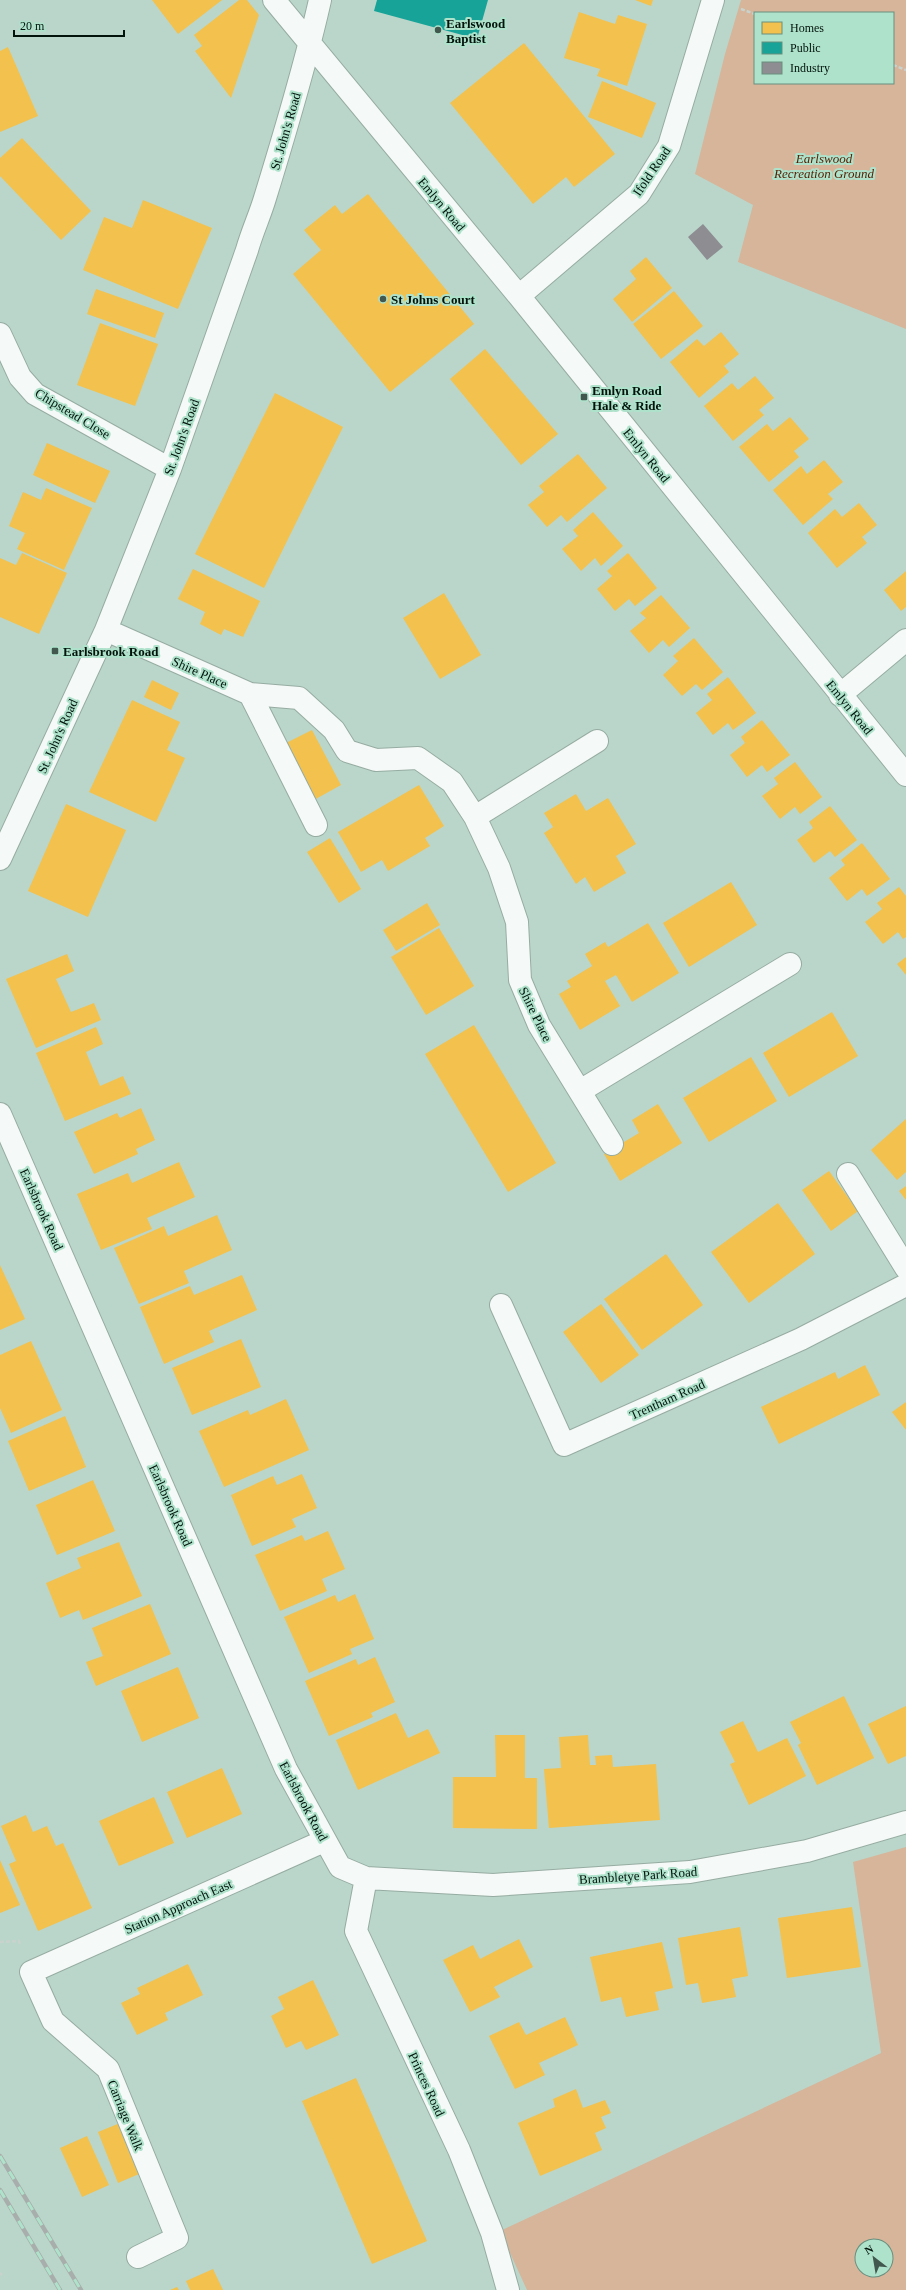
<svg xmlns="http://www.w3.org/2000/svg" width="906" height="2290" font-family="'Times New Roman',serif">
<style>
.green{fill:#d6b59a;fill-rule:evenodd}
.homes{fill:#f2c14e}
.public{fill:#17a398}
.industry{fill:#8d8d92}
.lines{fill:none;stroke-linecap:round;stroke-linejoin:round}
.street-casing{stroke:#96aca2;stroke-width:24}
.path{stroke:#c9d3ce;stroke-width:2.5;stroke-dasharray:4 2;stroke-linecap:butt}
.street{stroke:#f5f9f7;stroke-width:22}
.rail-casing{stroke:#a8aeab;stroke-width:4.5}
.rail{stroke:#aee2cb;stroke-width:3;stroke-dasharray:9;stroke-linecap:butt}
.poi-dot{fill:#42574e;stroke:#aee2cb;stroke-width:1.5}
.labels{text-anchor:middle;stroke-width:4;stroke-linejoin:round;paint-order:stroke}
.poi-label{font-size:13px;font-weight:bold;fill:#02130c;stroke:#aee2cb;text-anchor:start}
.street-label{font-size:13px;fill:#02130c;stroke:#aee2cb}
.park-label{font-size:13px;font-style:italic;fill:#551d00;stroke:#aee2cb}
</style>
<rect width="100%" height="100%" fill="#bad6ca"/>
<path class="green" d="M741 0H906V329L738 262 753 205 695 174 725 54ZM755 13H893V83H755Z
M906 1847V2290H527L500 2231 881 2053 853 1862ZM862 2246H886V2270H862Z"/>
<path class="homes" d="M152 0H222L178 34Z
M239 0H247L259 15 231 98 195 51 202 46 194 35Z
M635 0H653L651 6Z
M579 12 615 24 618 15 647 24 627 86 597 76 600 69 564 58Z
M524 43 615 154 574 187 566 177 533 204 450 103Z
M8 47 38 116 0 132V51Z
M602 81 656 103 642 138 588 117Z
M22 138 91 211 61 240 0 176V158Z
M368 194 474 324 390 392 293 274 321 250 304 230 335 205 342 214Z
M143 200 212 228 178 309 83 270 104 217 132 228Z
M646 257 672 288 632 322 613 299 636 279 630 271Z
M96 289 164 313 155 338 87 314Z
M674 291 703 326 661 359 633 324Z
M100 323 158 344 135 406 77 385Z
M721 332 739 354 724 366 729 372 699 398 670 362 697 339 704 346Z
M485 349 558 434 521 465 450 379Z
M755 376 774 398 759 410 764 415 733 441 704 406 732 383 738 390Z
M275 393 343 427 264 588 195 554Z
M790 417 809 439 794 451 799 457 769 482 739 447 767 424 773 431Z
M47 443 110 471 95 503 33 475Z
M578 454 607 488 567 522 561 515 547 527 528 505 544 492 539 486Z
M824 460 843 482 828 494 833 499 803 525 773 490 801 466 807 474Z
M46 488 92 508 64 570 17 549 25 533 9 526 23 492 41 500Z
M859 503 877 525 862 537 867 543 837 568 808 533 835 509 842 517Z
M593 512 623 546 601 566 595 558 581 571 562 549 578 536 573 530Z
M22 553 67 573 39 634 0 617V558L16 565Z
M628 553 657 588 635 606 629 599 615 611 597 589 612 576 607 571Z
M193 569 260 601 243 637 224 629 221 635 200 624 205 612 178 599Z
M906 571V607L901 611 884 590Z
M444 593 481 655 440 679 403 618Z
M661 595 690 628 669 647 663 640 649 653 630 631 646 618 640 613Z
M694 638 723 672 702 690 696 684 682 696 663 675 678 661 673 656Z
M728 677 756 713 733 730 728 723 713 735 696 713 712 700 707 694Z
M152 680 179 693 171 710 144 697Z
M132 700 180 722 167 750 185 758 156 822 89 792Z
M762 720 790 755 767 772 762 765 747 777 730 755 745 743 741 737Z
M312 730 341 785 314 800 284 744Z
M795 762 822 797 800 814 795 807 780 819 762 796 778 784 774 778Z
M419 785 444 826 425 838 430 846 388 871 382 860 361 872 338 832Z
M576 794 586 811 608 798 636 844 616 856 626 873 594 892 585 877 576 884 544 833 553 827 544 813Z
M66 804 126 830 88 917 28 891Z
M830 806 857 840 835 857 830 851 814 863 797 840 813 828 809 822Z
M330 838 361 889 339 903 307 852Z
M862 843 890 879 867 896 862 889 847 901 829 878 845 865 841 860Z
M731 882 757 925 689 967 663 923Z
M899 887 906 896V937L903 939 898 932 883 944 865 922 882 909 877 903Z
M427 903 440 925 396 951 383 930Z
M648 923 679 973 632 1002 616 975 605 981 620 1006 580 1030 559 994 571 987 567 981 592 966 585 954 605 942 608 947Z
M439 928 474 986 426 1015 391 957Z
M67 954 74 971 56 979 71 1012 94 1003 101 1020 36 1048 6 979Z
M906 957V975L897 964Z
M832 1012 858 1056 789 1097 763 1053Z
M474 1025 556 1163 508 1192 425 1054Z
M96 1027 103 1044 86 1052 100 1086 123 1076 131 1094 65 1121 36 1053Z
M751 1057 777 1101 709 1142 683 1098Z
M658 1104 682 1143 620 1181 604 1154 639 1133 632 1120Z
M141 1108 155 1140 136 1149 138 1154 94 1174 74 1132 117 1113 120 1118Z
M906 1119V1172L897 1180 871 1150Z
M179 1162 195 1197 147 1218 152 1229 101 1250 77 1194 128 1173 132 1183Z
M829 1171 858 1211 831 1231 802 1190Z
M906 1186V1200L899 1191Z
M778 1203 815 1254 749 1303 711 1252Z
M217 1215 232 1250 184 1271 189 1283 139 1304 114 1248 164 1226 168 1236Z
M666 1254 703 1305 642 1350 604 1299Z
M0 1265 25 1319 0 1330Z
M242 1275 257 1310 209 1331 214 1342 164 1364 140 1307 190 1286 194 1295Z
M601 1304 639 1355 601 1383 563 1332Z
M241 1339 261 1387 192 1415 172 1368Z
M31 1341 62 1410 11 1433 0 1408V1355Z
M865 1365 880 1395 779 1444 761 1407 835 1372 838 1379Z
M286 1399 309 1450 224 1487 199 1431 248 1410 250 1415Z
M906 1402V1430L892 1412Z
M65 1416 86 1467 29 1491 8 1441Z
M302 1474 317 1508 292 1519 296 1527 252 1546 231 1495 273 1476 277 1485Z
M93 1480 115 1531 57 1555 36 1505Z
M328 1531 345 1569 322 1579 327 1591 280 1611 255 1555 302 1535 305 1541Z
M119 1542 142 1596 83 1620 79 1610 60 1618 46 1583 81 1568 77 1558Z
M355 1594 374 1639 350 1649 352 1654 309 1673 284 1617 335 1595 338 1602Z
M150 1604 171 1654 96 1686 86 1662 103 1656 92 1628Z
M375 1657 395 1702 371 1713 373 1717 329 1736 305 1681 356 1659 358 1665Z
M178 1667 199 1718 142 1742 121 1691Z
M844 1696 874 1758 817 1785 798 1745 801 1743 790 1722Z
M906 1706V1756L888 1764 868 1724Z
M396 1713 408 1738 428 1729 440 1753 358 1790 336 1740Z
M743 1721 758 1752 787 1738 806 1776 749 1805 730 1764 735 1762 720 1732Z
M495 1735H525V1778H537V1829L453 1828V1777H496Z
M588 1735 590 1765H596L595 1756 612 1755 613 1767 656 1764 660 1820 549 1828 544 1769 561 1768 559 1737Z
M222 1768 242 1814 187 1838 167 1792Z
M154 1797 174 1843 119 1866 99 1821Z
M26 1815 33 1832 47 1826 56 1846 63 1843 92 1908 38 1931 9 1864 16 1861 1 1826Z
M0 1860 20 1905 0 1913Z
M852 1907 861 1967 787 1978 778 1918Z
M740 1927 748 1976 732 1979 736 1997 702 2003 698 1983 686 1985 678 1938Z
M519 1939 533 1967 494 1987 500 1997 470 2012 443 1960 473 1945 480 1959Z
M662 1942 673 1988 655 1992 659 2010 626 2017 621 1997 601 2002 590 1957Z
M188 1964 203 1995 165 2013 168 2020 137 2035 121 2003 140 1994 137 1988Z
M313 1980 339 2035 306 2050 301 2041 286 2048 271 2016 284 2009 278 1997Z
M565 2017 578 2045 539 2063 545 2075 515 2089 489 2036 519 2022 526 2035Z
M356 2078 427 2241 372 2264 302 2101Z
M576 2089 583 2108 605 2100 611 2113 601 2117 606 2128 595 2133 602 2150 540 2176 518 2123 555 2107 553 2099Z
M125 2121 146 2171 118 2183 98 2132Z
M87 2136 109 2185 82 2197 60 2148Z
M213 2269 223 2290H190L186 2281Z
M177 2287 179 2290H170Z"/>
<path class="public" d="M377 0H488L477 39 374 11Z"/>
<path class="industry" d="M703 224 723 247 707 260 688 237Z"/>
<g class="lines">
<defs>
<path id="street" d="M274 0 519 296 906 775
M519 296 639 194 669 146 713 0
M0 334 20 377 35 394 170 469
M106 630 250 694 299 698 334 730 347 751 376 760 418 758 452 782 475 817 499 868 517 922 520 980 539 1025 612 1144
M250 694 316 825
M840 695 906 640
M475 817 597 741
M0 859 106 630 170 469 247 250C252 232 260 215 265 198 285 133 305 67 320 0
M580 1091 790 964
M0 1114 286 1769 340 1867 366 1878 493 1885 690 1872 807 1851 906 1822
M848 1174 906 1268
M501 1305 564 1445 801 1339 906 1285
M366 1878 356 1931 459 2150 492 2233 508 2290
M138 2257 177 2238 108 2069 53 2021 31 1972 324 1841"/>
</defs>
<use href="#street" class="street-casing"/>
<path class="path" d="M741 9 755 14
M893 65 906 70
M0 1942 19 1941 20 1944
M0 2273 2 2275"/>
<use href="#street" class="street"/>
<defs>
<path id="rail" d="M0 2156 81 2290
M0 2190 60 2290"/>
</defs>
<use href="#rail" class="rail-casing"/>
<use href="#rail" class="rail"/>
</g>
<g class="poi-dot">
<circle cx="438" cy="30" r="4"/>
<circle cx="383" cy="299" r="4"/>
<rect x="580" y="393" width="8" height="8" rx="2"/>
<rect x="51" y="647" width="8" height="8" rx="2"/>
</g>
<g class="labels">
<g class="poi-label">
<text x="446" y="28">Earlswood<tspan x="446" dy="15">Baptist</tspan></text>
<text x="391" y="304">St Johns Court</text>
<text x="592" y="395">Emlyn Road<tspan x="592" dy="15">Hale &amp; Ride</tspan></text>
<text x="63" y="656">Earlsbrook Road</text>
</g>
<g class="street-label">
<text transform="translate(285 131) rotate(-74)" y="5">St. John's Road</text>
<text transform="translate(651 171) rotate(-56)" y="5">Ifold Road</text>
<text transform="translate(442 204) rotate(50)" y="5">Emlyn Road</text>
<text transform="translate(73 413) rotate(31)" y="5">Chipstead Close</text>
<text transform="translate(181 437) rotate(-70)" y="5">St. John's Road</text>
<text transform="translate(647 455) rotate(51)" y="5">Emlyn Road</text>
<text transform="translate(200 672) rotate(24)" y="5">Shire Place</text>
<text transform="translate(850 707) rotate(51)" y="5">Emlyn Road</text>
<text transform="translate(57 736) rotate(-66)" y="5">St. John's Road</text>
<text transform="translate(536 1014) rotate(64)" y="5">Shire Place</text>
<text transform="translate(42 1209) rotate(66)" y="5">Earlsbrook Road</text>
<text transform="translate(667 1399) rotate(-24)" y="5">Trentham Road</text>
<text transform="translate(171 1505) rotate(66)" y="5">Earlsbrook Road</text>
<text transform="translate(304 1801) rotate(62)" y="5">Earlsbrook Road</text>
<text transform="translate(638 1875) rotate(-4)" y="5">Brambletye Park Road</text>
<text transform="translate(178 1906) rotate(-24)" y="5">Station Approach East</text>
<text transform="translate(427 2084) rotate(65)" y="5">Princes Road</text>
<text transform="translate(126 2115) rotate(68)" y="5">Carriage Walk</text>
</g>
<g class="park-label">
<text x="824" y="163">Earlswood<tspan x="824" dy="15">Recreation Ground</tspan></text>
</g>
</g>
<rect x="754" y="12" width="140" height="72" fill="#aee2cb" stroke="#698f7f"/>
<rect x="762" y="22" width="20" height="12" fill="#f2c14e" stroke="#698f7f"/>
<text x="790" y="32" font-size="12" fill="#02130c">Homes</text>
<rect x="762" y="42" width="20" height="12" fill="#17a398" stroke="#698f7f"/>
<text x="790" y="52" font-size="12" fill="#02130c">Public</text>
<rect x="762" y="62" width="20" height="12" fill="#8d8d92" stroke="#698f7f"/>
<text x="790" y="72" font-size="12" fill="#02130c">Industry</text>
<g transform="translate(874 2258) rotate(329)"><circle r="19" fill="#aee2cb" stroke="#698f7f"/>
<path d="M0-3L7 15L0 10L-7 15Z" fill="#42574e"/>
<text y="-6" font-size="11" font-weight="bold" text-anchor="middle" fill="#02130c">N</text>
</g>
<path d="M14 30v6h110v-6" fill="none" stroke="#02130c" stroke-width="2"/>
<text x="20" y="30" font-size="12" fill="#02130c" stroke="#aee2cb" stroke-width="3" paint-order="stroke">20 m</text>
</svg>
